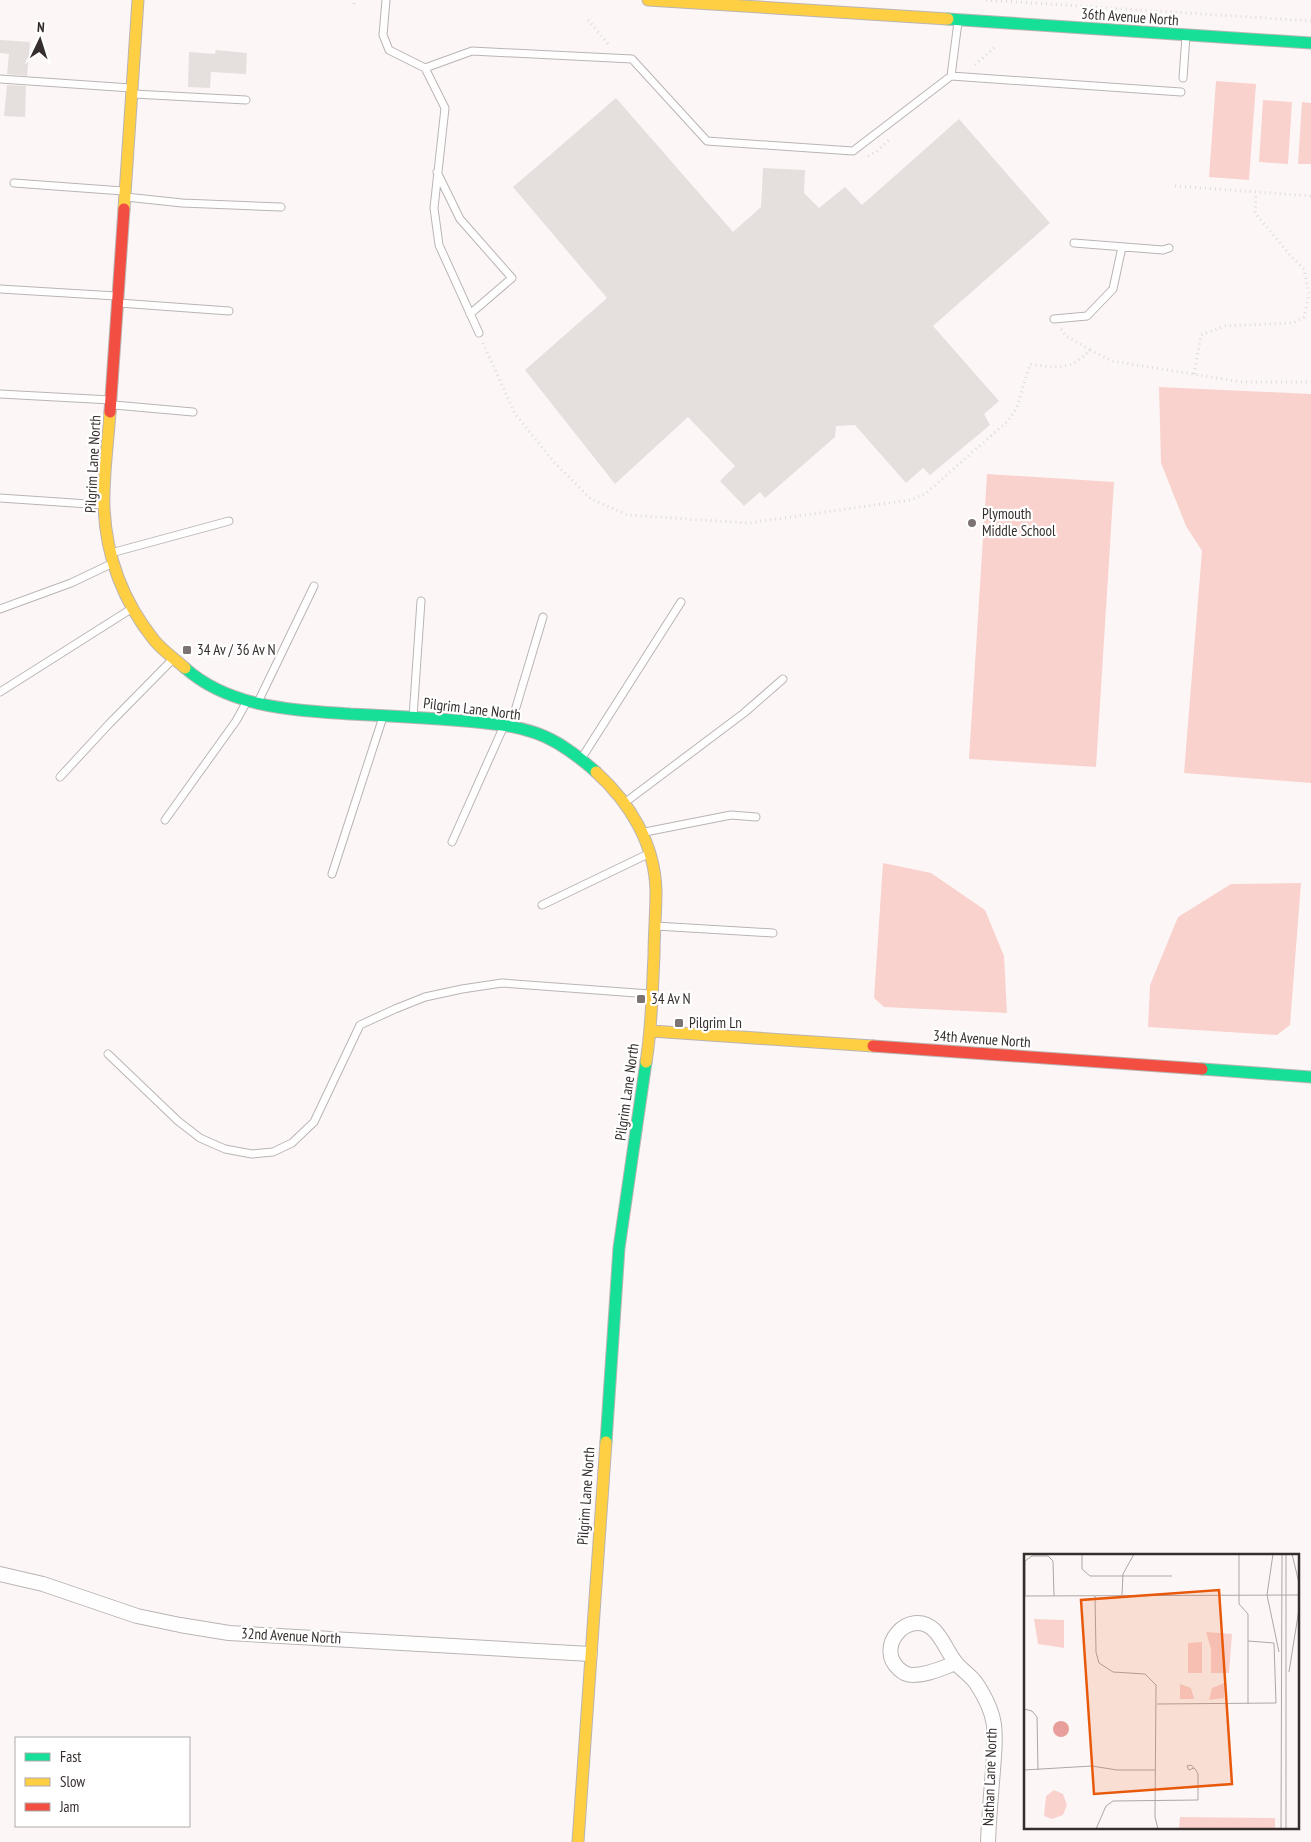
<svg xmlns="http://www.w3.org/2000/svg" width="1311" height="1842" font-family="'PT Sans Narrow',sans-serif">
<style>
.green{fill:#f9d2ce}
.building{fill:#e5dfde}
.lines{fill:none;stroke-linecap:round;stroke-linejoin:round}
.lane-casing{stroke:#bab4b3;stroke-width:9}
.street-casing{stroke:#bab4b3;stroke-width:16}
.fast-casing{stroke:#bab4b3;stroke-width:13}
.slow-casing{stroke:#bab4b3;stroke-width:13}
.jam-casing{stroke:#bab4b3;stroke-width:13}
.path{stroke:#dddcdb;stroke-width:3;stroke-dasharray:1 4;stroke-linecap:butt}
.lane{stroke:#fffefe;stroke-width:7}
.street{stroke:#fffefe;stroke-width:14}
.fast{stroke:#16e098;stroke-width:11}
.slow{stroke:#ffcf43;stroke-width:11}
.jam{stroke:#f24e42;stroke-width:11}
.poi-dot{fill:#7b7473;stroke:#fff;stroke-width:2}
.labels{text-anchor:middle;stroke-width:4.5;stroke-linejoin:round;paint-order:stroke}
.street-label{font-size:15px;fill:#362e2d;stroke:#fff}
.poi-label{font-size:15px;fill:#362e2d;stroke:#fff;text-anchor:start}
.inset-road{fill:none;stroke:#ada7a6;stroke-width:1}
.view{fill:#e8590c;fill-opacity:0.15;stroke:#e8590c;stroke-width:2.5}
.inset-edge{fill:none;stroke:#362e2d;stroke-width:2.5}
</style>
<rect width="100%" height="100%" fill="#fcf7f6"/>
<path class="green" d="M1216 81 1256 84 1249 180 1209 177Z
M1263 100 1292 102 1288 164 1259 162Z
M1302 102 1311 103V164H1298Z
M1159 387 1311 394V783L1184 773 1202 551 1186 526 1161 463Z
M987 474 1114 482 1096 767 969 759Z
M883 863 931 873 985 910 1004 956 1007 1013 884 1007 874 998Z
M1301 883 1290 1025 1277 1035 1148 1027 1150 985 1178 917 1231 884Z"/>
<path class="building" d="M0 40 30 42 27 76 7 74 9 54 0 53Z
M216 50 247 53 246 74 211 72 210 88 188 87 189 52 215 54Z
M7 85 26 86 25 117 4 116Z
M616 98 733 232 761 207 763 168 805 170 804 193 819 208 845 187 862 205 959 119 1050 223 933 326 999 401 984 414 990 425 930 475 923 468 906 483 855 425 836 426 835 437 765 498 760 492 744 506 720 481 735 466 688 417 615 484 525 370 607 298 513 187Z"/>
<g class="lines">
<defs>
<path id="lane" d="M386 0 383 35 389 50 425 68 445 108 434 208 439 245 479 333
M425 68 472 51 632 59 707 141 853 151 951 76 1181 92
M951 76 958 22
M1183 78 1186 36
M0 79 131 88
M134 94 246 100
M437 172 460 219 512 278 470 314
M14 183 123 191
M126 197 182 203 281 207
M1074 243 1163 250 1169 248
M0 289 116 296
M119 303 229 311
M1054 319 1087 316 1113 289 1122 247
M0 394 111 400
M114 405 193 412
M0 498 103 505
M111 553 229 521
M0 609 71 583 111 564
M0 692 131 609
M258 702 314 586
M413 717 421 601
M511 724 543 617
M583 756 681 602
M60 777 109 724 173 659
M627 801 744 713 783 679
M165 820 236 721 246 703
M645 832 731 815 756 817
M452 842 503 728
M332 874 383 717
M542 905 648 854
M656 926 773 933
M108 1054 178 1121 200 1138 225 1149 252 1154 273 1152 292 1143 314 1122 360 1025 395 1009 425 997 462 989 502 983 650 994"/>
<path id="street" d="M0 1574 43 1584 137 1616 180 1625 229 1633 590 1654
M956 1663C942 1668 928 1675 913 1675 908 1675 903 1673 899 1669 874 1647 909 1607 934 1630 944 1640 948 1654 957 1664 963 1671 971 1676 976 1683 984 1695 992 1710 994 1725 996 1740 994 1755 993 1770 991 1794 989 1818 988 1842"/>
<path id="fast" d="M948 19 1311 43
M185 668C230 708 293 710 350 714 392 716 434 718 476 722 496 724 516 726 536 733 559 741 578 756 596 772
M1202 1069 1311 1077
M606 1442 619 1248 646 1062"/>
<path id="slow" d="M648 0 948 19
M124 209 138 0
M110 412C108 443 103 476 104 507 106 556 123 601 154 640 162 650 175 659 185 668
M596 772C630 803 655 844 656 891 656 913 654 934 654 956 652 992 652 1027 646 1062
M651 1031 873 1046
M578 1842 606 1442"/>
<path id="jam" d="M110 412 124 209
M873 1046 1202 1069"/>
</defs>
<use href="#lane" class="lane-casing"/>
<use href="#street" class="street-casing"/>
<use href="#fast" class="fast-casing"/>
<use href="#slow" class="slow-casing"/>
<use href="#jam" class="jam-casing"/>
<path class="path" d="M986 0 1311 21
M354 4V0
M588 20 610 46
M975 65 995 47
M868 156 876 152 889 140
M1175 186 1311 196
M1061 329 1066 336 1090 350
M483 343 515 414 554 462 591 499 628 515 749 523 910 500 925 494 1009 420 1017 407 1030 364C1057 368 1070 371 1090 350L1112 361 1242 382H1311
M1194 374 1201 335 1225 326 1293 323 1304 317 1309 294 1304 269 1290 255 1255 213 1256 193"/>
<use href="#lane" class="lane"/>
<use href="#street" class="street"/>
<use href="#fast" class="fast"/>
<use href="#slow" class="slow"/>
<use href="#jam" class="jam"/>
</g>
<g class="poi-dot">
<circle cx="972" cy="523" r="5"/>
<rect x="182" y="645" width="10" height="10" rx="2.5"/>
<rect x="636" y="994" width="10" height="10" rx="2.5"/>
<rect x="674" y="1018" width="10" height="10" rx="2.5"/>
</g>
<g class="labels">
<g class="street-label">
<text transform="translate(1130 17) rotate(4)" y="5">36th Avenue North</text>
<text transform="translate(93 464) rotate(-87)" y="5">Pilgrim Lane North</text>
<text transform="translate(472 709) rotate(7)" y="5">Pilgrim Lane North</text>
<text transform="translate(982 1039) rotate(4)" y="5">34th Avenue North</text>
<text transform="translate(627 1092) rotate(-82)" y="5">Pilgrim Lane North</text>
<text transform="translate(586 1496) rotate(-86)" y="5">Pilgrim Lane North</text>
<text transform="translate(291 1636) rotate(3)" y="5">32nd Avenue North</text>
<text transform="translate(990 1777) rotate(-88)" y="5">Nathan Lane North</text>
</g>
<g class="poi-label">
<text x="982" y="519">Plymouth<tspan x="982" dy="17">Middle School</tspan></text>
<text x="197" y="655">34 Av / 36 Av N</text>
<text x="651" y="1004">34 Av N</text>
<text x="689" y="1028">Pilgrim Ln</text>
</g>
</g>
<g transform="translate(1024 1554)">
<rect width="275" height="275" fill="#fcf7f6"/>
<path d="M10 65 40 66V94L14 90ZM182 78 208 80 205 119H187V95ZM178 88V119H164V89ZM200 129V144L185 146 188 134ZM156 130 167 134 170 145H156ZM30 236 39 240 43 251 39 261 28 265 20 262 22 242ZM156 263 251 264V275H155Z" fill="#f9d2ce"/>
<path d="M29 175a8 8 0 1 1 16 0a8 8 0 1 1-16 0Z" fill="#e89f9b"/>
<path class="inset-road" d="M58 0V15L66 22H148M215 0V50L224 60V150M249 0 243 41 255 98M268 0 275 29M98 41 99 20 110 0M0 42 275 41M1 42V7L8 2H24L29 7 30 42M71 42 72 98 75 109 89 118 121 120 132 131 131 263 134 275M265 118 275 55M133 150 252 149 250 89 224 87M0 155 8 157 13 163 14 216M0 216 68 212 93 216H131M72 275 82 252 89 247 174 246V220L172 216 167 211 163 212 165 216 170 214M257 275 258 0M262 275V0"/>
<path class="view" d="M195 36 208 230 70 240 57 46Z"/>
<rect width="275" height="275" class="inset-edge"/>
</g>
<rect x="15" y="1737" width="175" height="90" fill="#ffffff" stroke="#afabab"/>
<rect x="25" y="1753" width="25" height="8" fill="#16e098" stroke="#afabab"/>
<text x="60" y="1762" font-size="15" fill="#362e2d">Fast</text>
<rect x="25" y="1778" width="25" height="8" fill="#ffcf43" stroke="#afabab"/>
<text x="60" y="1787" font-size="15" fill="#362e2d">Slow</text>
<rect x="25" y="1803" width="25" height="8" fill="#f24e42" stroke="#afabab"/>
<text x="60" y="1812" font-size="15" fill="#362e2d">Jam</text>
<g transform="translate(40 40) rotate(4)" stroke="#ffffff" stroke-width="4" paint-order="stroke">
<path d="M0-4L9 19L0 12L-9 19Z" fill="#362e2d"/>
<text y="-8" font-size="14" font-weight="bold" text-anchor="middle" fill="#362e2d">N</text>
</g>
</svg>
